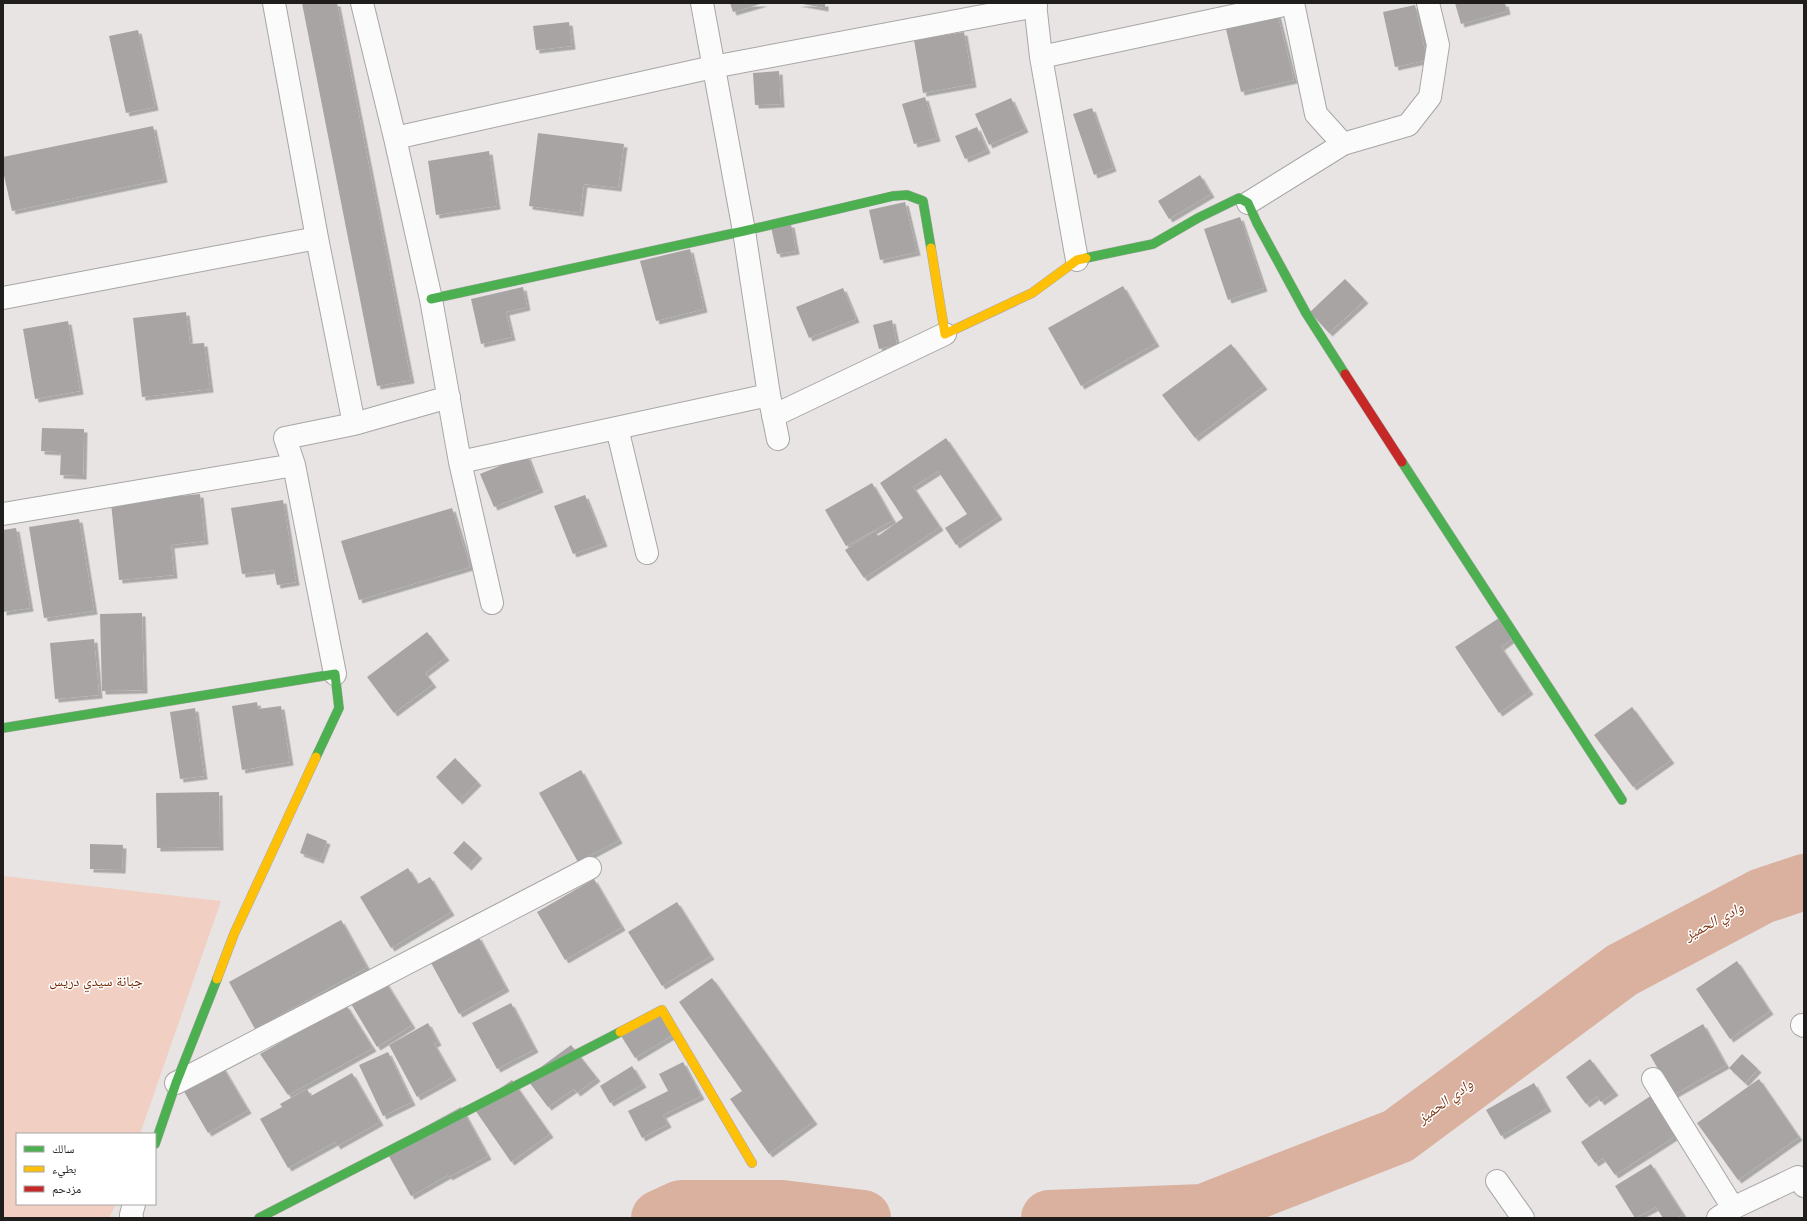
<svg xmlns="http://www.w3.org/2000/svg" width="1807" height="1221" font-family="'Open Sans','Noto Naskh Arabic',sans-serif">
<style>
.green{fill:#f1d0c3}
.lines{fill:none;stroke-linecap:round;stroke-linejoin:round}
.river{stroke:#dab09e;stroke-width:56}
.building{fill:#a7a4a3;filter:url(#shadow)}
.street-casing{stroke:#a8a6a5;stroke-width:24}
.fast-casing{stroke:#a8a6a5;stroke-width:10}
.slow-casing{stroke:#a8a6a5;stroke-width:10}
.jam-casing{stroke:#a8a6a5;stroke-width:10}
.street{stroke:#fbfbfb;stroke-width:22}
.fast{stroke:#4caf50;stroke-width:9}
.slow{stroke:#ffc107;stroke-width:9}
.jam{stroke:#c62828;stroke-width:9}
.labels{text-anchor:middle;stroke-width:3;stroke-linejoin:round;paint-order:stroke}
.park-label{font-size:14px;fill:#702902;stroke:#fff}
.water-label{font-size:15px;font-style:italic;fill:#803815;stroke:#fff}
</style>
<defs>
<filter id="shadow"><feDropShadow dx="3.5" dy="3.5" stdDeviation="0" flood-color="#0004"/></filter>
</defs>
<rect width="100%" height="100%" fill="#e7e4e3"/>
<path class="green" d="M3 876 221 901 140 1134H17V1204H116L109 1218H3Z"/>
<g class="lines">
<path class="river" d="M659 1218 681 1208H782L863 1218
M1049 1218 1203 1212 1398 1136 1622 970 1762 896 1804 882"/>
</g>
<path class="building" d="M302 3H337L411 380 377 386Z
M730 3H764L733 12Z
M797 3H825V8Z
M1455 3H1505L1507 11 1461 24Z
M1415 5 1427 60 1395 67 1383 12Z
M1277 13 1294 80 1241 92 1225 25Z
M569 22 572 46 536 50 533 26Z
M138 30 155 107 126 113 109 36Z
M964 32 973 84 923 93 914 40Z
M779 71 781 104 755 105 753 73Z
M925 97 937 138 914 144 902 104Z
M1011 98 1025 129 989 145 975 114Z
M1092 108 1113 168 1094 175 1073 114Z
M153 126 164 179 12 211 3 171V157Z
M977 127 987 150 965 159 955 136Z
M538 133 624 144 618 188 584 184 580 213 529 206Z
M489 151 497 206 436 215 428 161Z
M1200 175 1211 194 1169 219 1158 201Z
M905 202 917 252 880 260 869 210Z
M1240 217 1264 288 1228 300 1204 229Z
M791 224 796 251 777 254 771 227Z
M690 249 704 309 656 321 640 261Z
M1345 279 1365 300 1329 333 1310 312Z
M1123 286 1156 343 1081 386 1048 328Z
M523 287 527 307 506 312 512 337 481 344 471 299Z
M843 288 856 319 809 338 796 307Z
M186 312 190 344 204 343 210 389 142 397 133 318Z
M892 320 897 345 879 349 873 325Z
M68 321 80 391 35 399 23 329Z
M1231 344 1264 386 1195 438 1162 395Z
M42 428 84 429 83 476 60 475 61 452 41 451Z
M946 438 999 516 956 545 945 528 967 514 938 471 913 487 940 527 864 578 845 550 875 531 878 536 903 518 880 483Z
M527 455 540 489 494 507 480 474Z
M872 483 893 520 846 546 825 510Z
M200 494 205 541 171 545 174 575 119 580 111 503Z
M585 495 604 543 573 554 554 506Z
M283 500 296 582 277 585 274 570 242 574 231 508Z
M452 508 470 567 359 600 341 541Z
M79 519 94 611 44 618 29 527Z
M16 528 30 608 3 612V530Z
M142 613 144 690 102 691 100 614Z
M1499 618 1513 638 1501 647 1530 691 1499 713 1455 647Z
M427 632 446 657 425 673 433 684 394 713 367 677Z
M94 639 99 695 55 699 50 643Z
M257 702 258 709 281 706 290 762 242 770 232 706Z
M1632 707 1671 760 1633 787 1594 735Z
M195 708 204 776 180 779 170 712Z
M455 758 478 782 459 801 436 777Z
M581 770 619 840 578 862 539 793Z
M219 792 220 847 157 848 156 793Z
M307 833 327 841 320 860 300 853Z
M464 841 479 855 468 867 453 853Z
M90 844 123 845 122 870 90 869Z
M408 868 418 884 430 877 451 912 391 948 360 897Z
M594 879 622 927 565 960 537 912Z
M677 902 711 956 662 986 628 932Z
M341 920 367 967 255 1029 229 982Z
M478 936 506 988 459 1014 430 961Z
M1737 961 1770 1011 1730 1039 1696 989Z
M712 978 814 1121 769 1154 730 1099 742 1091 679 1002Z
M385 981 412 1025 377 1047 350 1002Z
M511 1003 535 1049 497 1069 472 1023Z
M346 1005 373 1048 288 1095 260 1054Z
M657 1008 673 1035 635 1058 618 1031Z
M428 1023 438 1042 434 1044 453 1077 417 1097 389 1045Z
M1703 1024 1726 1065 1673 1095 1650 1055Z
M571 1045 597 1078 577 1093 574 1089 548 1107 526 1078Z
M388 1052 412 1102 383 1116 359 1065Z
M1742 1054 1758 1069 1745 1083 1729 1068Z
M1590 1059 1615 1092 1601 1102 1597 1096 1586 1104 1566 1077Z
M683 1062 701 1096 663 1115 668 1124 642 1138 628 1111 668 1091 659 1074Z
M222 1066 248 1110 208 1133 182 1088Z
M632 1066 643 1084 610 1103 600 1086Z
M352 1073 380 1122 337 1146 335 1142 288 1168 260 1119 282 1107 280 1104 307 1089 311 1096Z
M1759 1079 1799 1137 1738 1180 1697 1123Z
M512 1080 550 1134 511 1162 473 1107Z
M1534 1083 1548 1108 1501 1136 1486 1110Z
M1652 1095 1677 1135 1615 1175 1603 1158 1595 1163 1581 1142Z
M461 1107 488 1156 449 1177 448 1175 411 1196 385 1149Z
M1651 1164 1683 1214 1677 1218H1663L1656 1207 1635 1218 1615 1186Z"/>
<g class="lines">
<defs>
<path id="street" d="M274 3 317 238 354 424 449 397
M362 3 395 138 431 299 460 462 769 395
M702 3 744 231 769 395 778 439
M1035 3 1041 57 1077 260
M1041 57 1293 3 1316 114 1343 144 1408 125 1430 97 1438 45 1428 3
M395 138 713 67 1036 6
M1248 203 1343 144
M3 298 317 238
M773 416 945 334
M617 428 647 553
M460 462 492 603
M3 514 294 465
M335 674 294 465 285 438 354 424
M1802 1025 1804 1026
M1653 1079 1733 1208
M176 1083 590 868
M1497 1181 1523 1218
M132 1218 131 1215 134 1204
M1718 1218 1733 1208 1798 1177 1804 1186"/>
<path id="fast" d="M1086 258 1153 244 1198 218 1239 198 1248 203 1257 223 1306 313 1345 374
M431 299 744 231 893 196 907 195 923 201 931 248
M1402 462 1622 800
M3 728 335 674 339 708 316 757
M155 1144 176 1083 217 979
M259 1218 620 1032"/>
<path id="slow" d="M931 248 945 334 1032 293 1077 260 1086 258
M217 979 234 934 316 757
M620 1032 662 1010 752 1163"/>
<path id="jam" d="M1345 374 1402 462"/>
</defs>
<use href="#street" class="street-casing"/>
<use href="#fast" class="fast-casing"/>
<use href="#slow" class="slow-casing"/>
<use href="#jam" class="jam-casing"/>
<use href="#street" class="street"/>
<use href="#fast" class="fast"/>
<use href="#slow" class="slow"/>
<use href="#jam" class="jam"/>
</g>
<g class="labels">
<g class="park-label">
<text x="96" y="986">جبانة سيدي دريس</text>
</g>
<g class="water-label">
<text transform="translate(1714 921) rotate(-28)" y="5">وادي الحميز</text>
<text transform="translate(1445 1101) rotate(-36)" y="5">وادي الحميز</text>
</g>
</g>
<rect width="1807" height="1221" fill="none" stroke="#201e1d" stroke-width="8"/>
<rect x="16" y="1133" width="140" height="72" fill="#ffffff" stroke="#a6a5a5"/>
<rect x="24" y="1146" width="20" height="6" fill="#4caf50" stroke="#a6a5a5"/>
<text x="52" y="1153" font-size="12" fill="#201e1d">سالك</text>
<rect x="24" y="1166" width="20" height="6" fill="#ffc107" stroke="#a6a5a5"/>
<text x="52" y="1173" font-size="12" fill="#201e1d">بطيء</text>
<rect x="24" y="1186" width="20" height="6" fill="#c62828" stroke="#a6a5a5"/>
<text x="52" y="1193" font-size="12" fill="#201e1d">مزدحم</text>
</svg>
